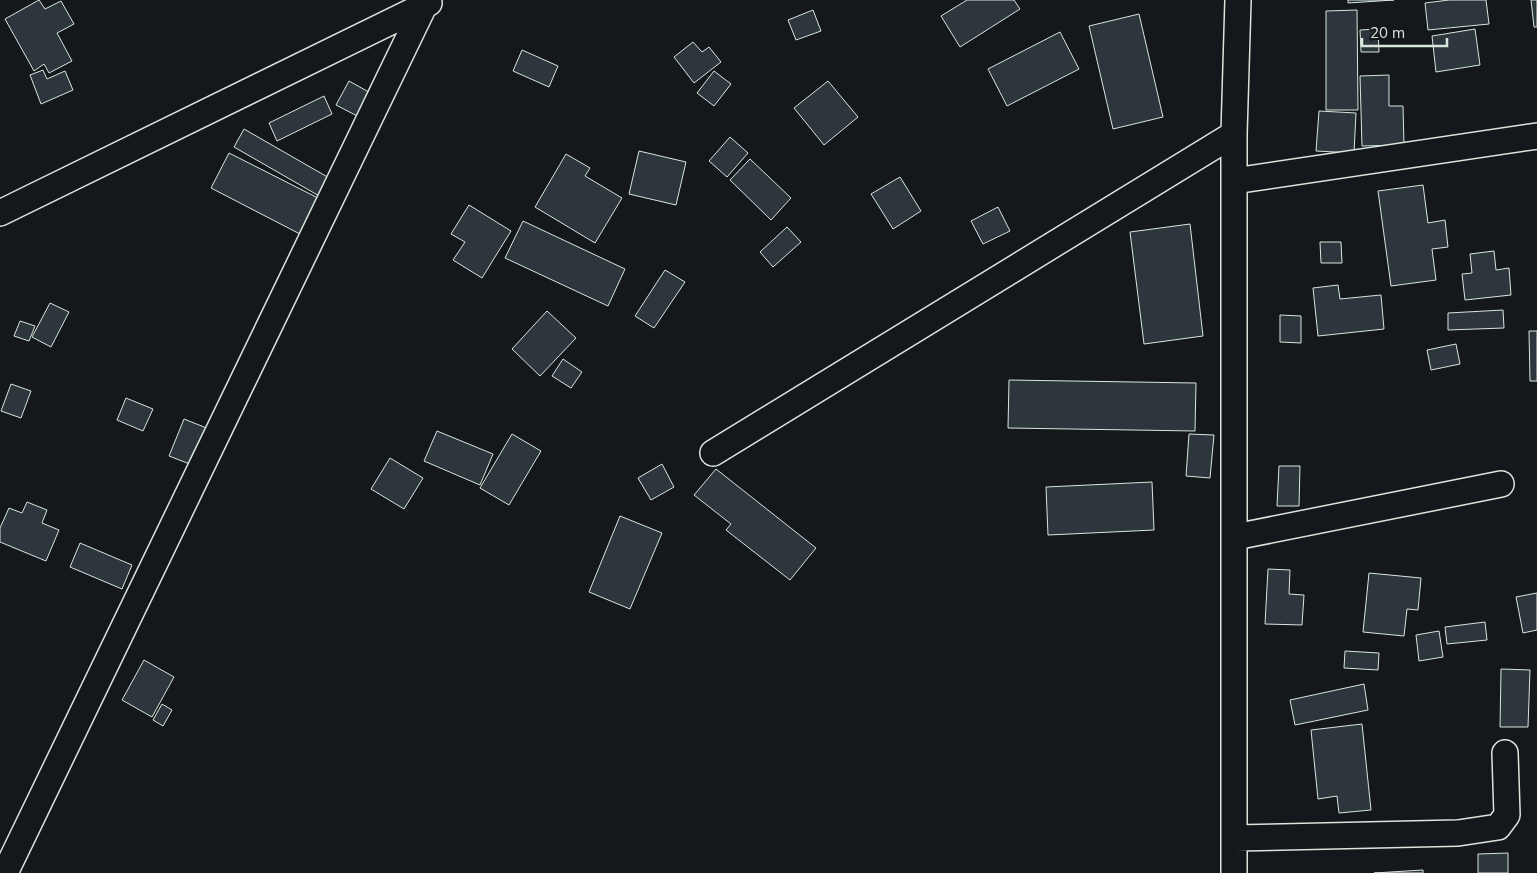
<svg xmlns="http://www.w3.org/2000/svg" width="1537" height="873" font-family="Mulish,sans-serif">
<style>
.building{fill:#2c363c;stroke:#d8e6dc}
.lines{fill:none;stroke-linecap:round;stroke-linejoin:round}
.minor-casing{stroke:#d8e6dc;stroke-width:28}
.minor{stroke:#14181c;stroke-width:25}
</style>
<rect width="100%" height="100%" fill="#14181c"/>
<path class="building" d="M39 0 45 9 61 1 74 24 57 33 72 61 49 73 44 64 34 71 5 19Z
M967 0H1014L1020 9 960 47 941 16Z
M1348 0H1394L1348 3Z
M1449 0H1486L1489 24 1428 30 1425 3Z
M1531 0H1537V27H1534Z
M813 10 821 31 796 40 788 20Z
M1357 10 1358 110H1326V11Z
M1139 14 1163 117 1113 129 1089 26Z
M1378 29 1379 52H1361L1360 30Z
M1475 29 1480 65 1436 72 1432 36Z
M1060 32 1079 69 1007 106 988 69Z
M693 42 702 52 709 47 721 62 694 83 674 57Z
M522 50 558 66 549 87 513 71Z
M43 70 47 79 65 71 73 90 41 104 30 75Z
M714 71 731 84 714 106 697 93Z
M1389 75V106H1403L1404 145 1362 146 1360 76Z
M349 81 376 96 363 119 336 105Z
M828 81 858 117 824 145 794 108Z
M324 96 332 114 277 141 269 123Z
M1319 111 1356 113 1354 153 1316 151Z
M244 129 331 179 321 197 234 147Z
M730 137 748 153 727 177 709 161Z
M639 151 686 162 676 205 629 194Z
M229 153 318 198 300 234 211 188Z
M566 154 590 168 585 176 622 198 595 243 535 207Z
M750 159 791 198 771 220 730 180Z
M900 177 921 211 893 229 871 194Z
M1423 185 1428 223 1445 220 1448 247 1432 249 1436 280 1391 286 1378 191Z
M469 205 511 231 482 278 453 260 465 242 451 234Z
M998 207 1010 231 983 244 971 221Z
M523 221 625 269 608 306 505 258Z
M1190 224 1203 336 1144 344 1130 232Z
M787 227 801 242 773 267 760 252Z
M1320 242H1341L1342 263H1321Z
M1494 251 1496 270 1509 268 1511 295 1465 300 1462 274 1472 273 1470 254Z
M665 270 685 282 654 328 635 316Z
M1338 285 1340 299 1381 295 1384 329 1318 336 1313 288Z
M50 303 69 312 51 347 32 337Z
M1503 310 1504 328 1448 330V313Z
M547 311 576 338 540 376 512 349Z
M1280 315 1301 316V343L1280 342Z
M20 321 35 326 29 341 14 336Z
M1529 331H1537V381H1530Z
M1456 344 1460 364 1431 370 1427 350Z
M563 359 582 372 571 388 552 376Z
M1009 380 1196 383 1195 431 1008 428Z
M11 384 31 391 21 418 1 411Z
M126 398 153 409 143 431 117 420Z
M184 419 214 431 200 468 169 456Z
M437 431 493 454 480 485 424 461Z
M512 434 541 451 509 505 480 488Z
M1189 434 1214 435 1210 478 1186 476Z
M390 458 423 478 404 509 371 489Z
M662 464 674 487 651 500 638 478Z
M1279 466H1300L1299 506H1277Z
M716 469 816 548 790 580 726 530 731 524 694 495Z
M1152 482 1154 530 1048 535 1046 487Z
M27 502 47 510 42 523 59 530 46 561 0 542V528L9 508 22 513Z
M620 516 662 533 630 609 589 592Z
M80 543 132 565 122 589 70 567Z
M1268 569 1290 570 1289 594 1304 595 1302 625 1265 624Z
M1369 573 1421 578 1418 610 1407 609 1404 636 1363 632Z
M1537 593V630L1523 633 1516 597Z
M1485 622 1487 640 1447 644 1445 627Z
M1439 631 1443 657 1419 661 1416 635Z
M1345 651 1379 653 1378 670 1344 668Z
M144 660 174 677 152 717 122 700Z
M1501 669 1530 670 1528 727H1500Z
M1364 684 1368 710 1295 725 1290 700Z
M162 704 172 710 163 726 153 720Z
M1362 724 1371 810 1339 813 1337 796 1318 799 1311 730Z
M1508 853V873H1478V854Z
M1423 870V873H1374Z"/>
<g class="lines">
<defs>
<path id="minor" d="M1234 181 1537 136
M0 213 429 3
M713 453 1234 134
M1235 537 1501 484
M1235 838 1458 833 1498 827 1507 815 1505 753
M5 873 424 6
M1234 873V134L1238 0"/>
</defs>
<use href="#minor" class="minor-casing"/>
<use href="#minor" class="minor"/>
</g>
<path d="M1362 38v8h85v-8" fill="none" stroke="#d8e6dc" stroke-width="2.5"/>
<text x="1370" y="38" font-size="15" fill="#d8e6dc" stroke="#14181c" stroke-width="4" paint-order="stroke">20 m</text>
</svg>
